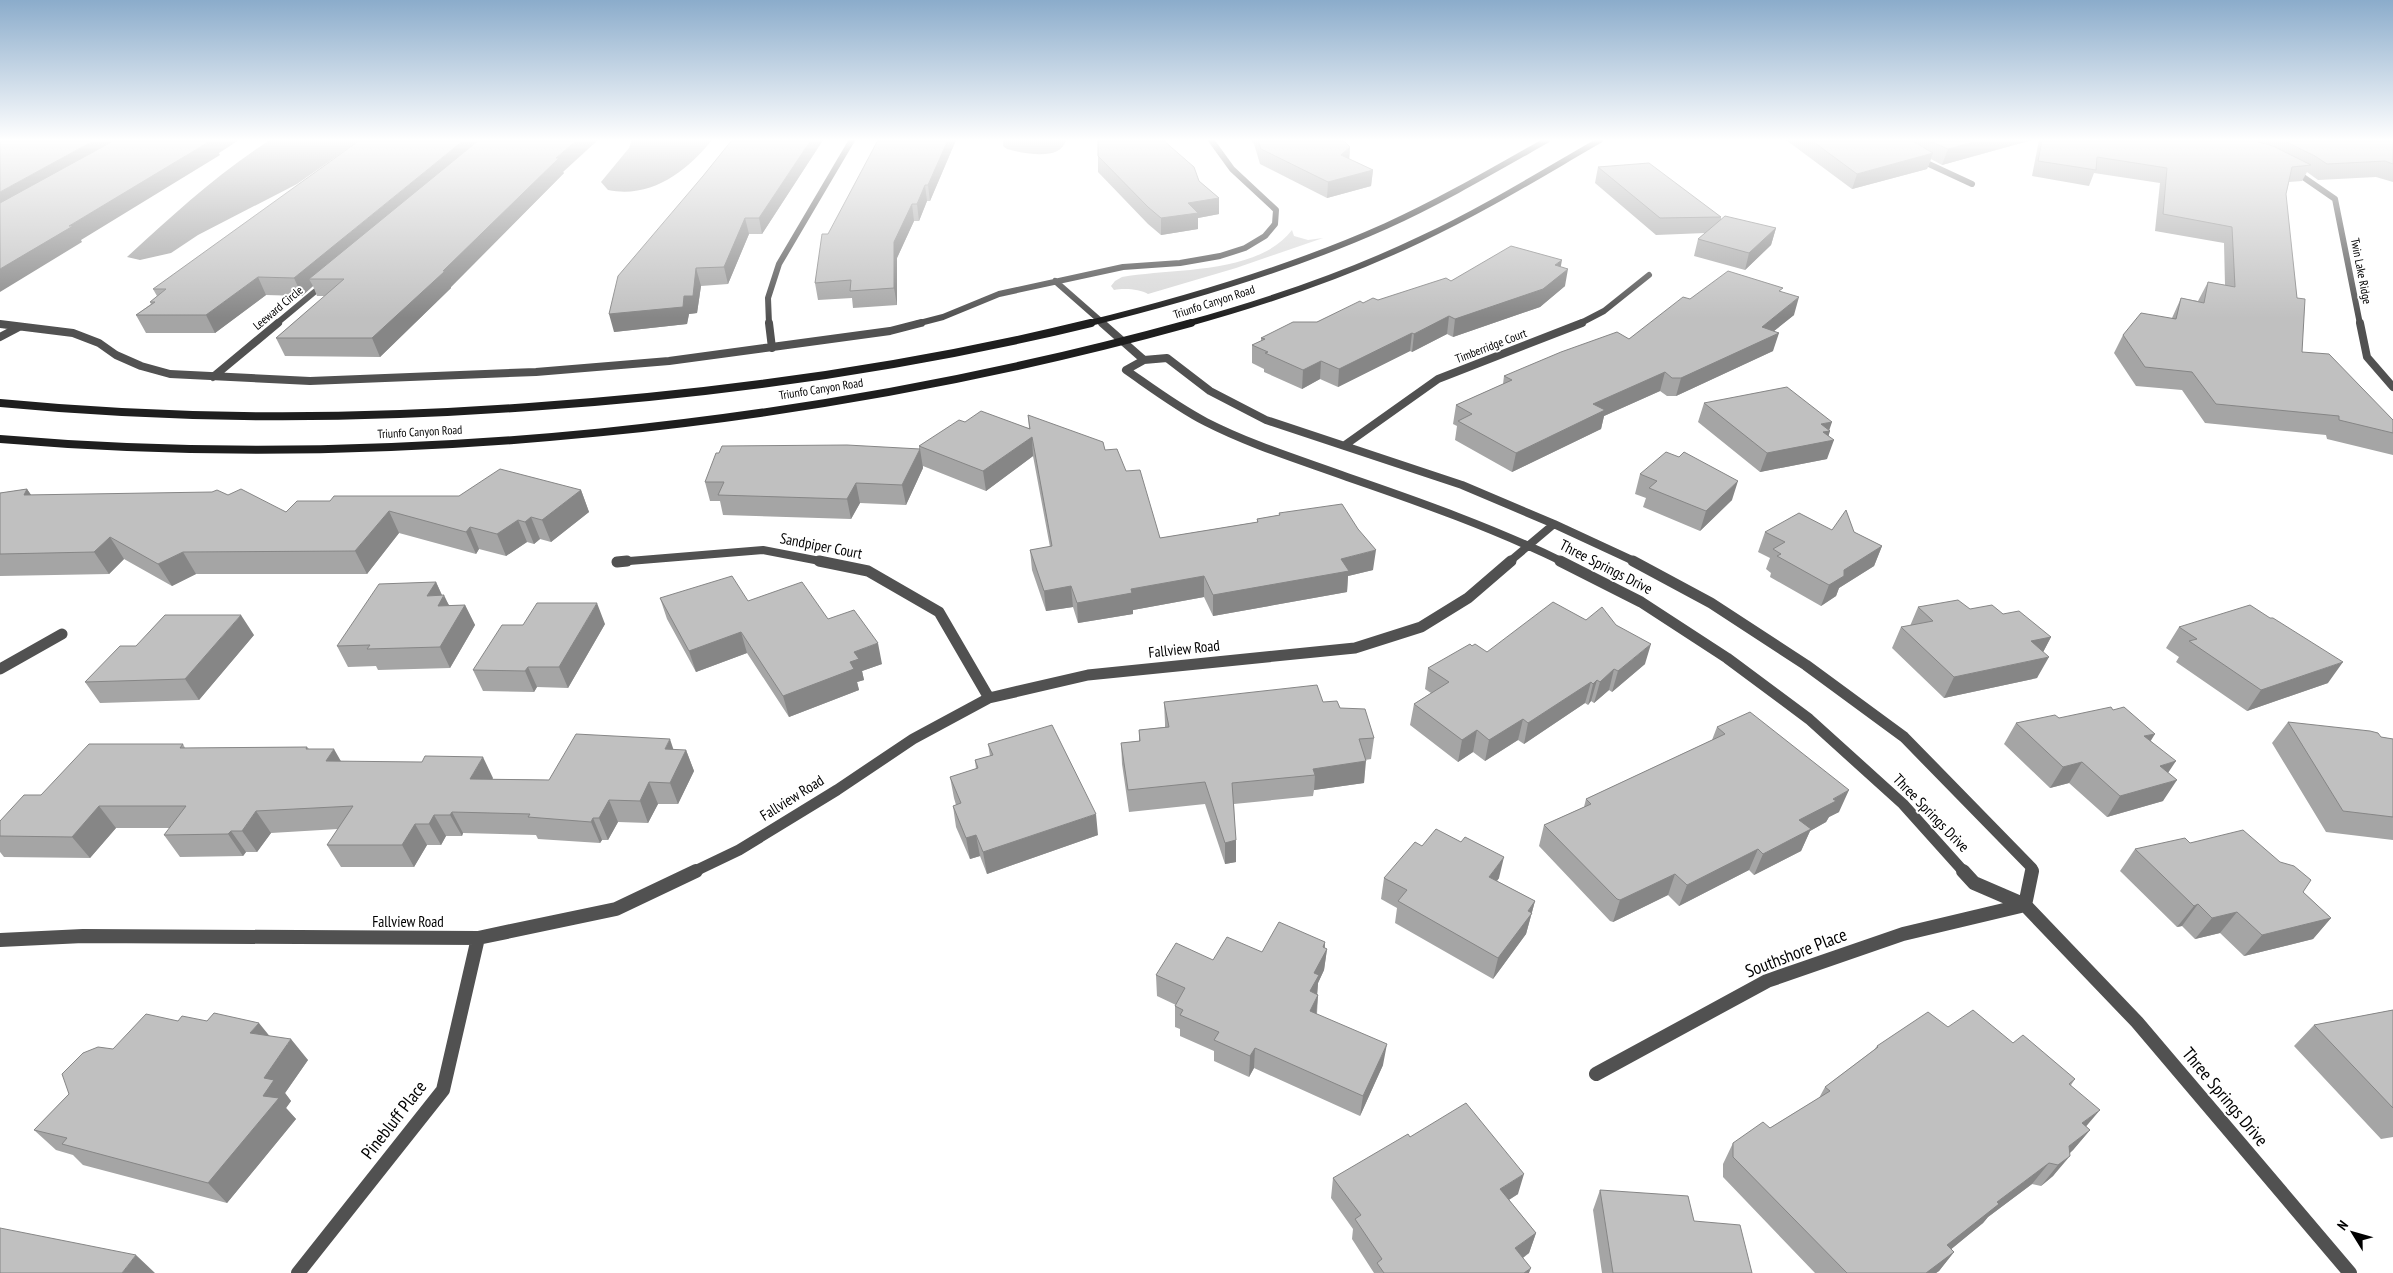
<svg xmlns="http://www.w3.org/2000/svg" width="2393" height="1273" font-family="'PT Sans Narrow',sans-serif">
<style>
.green{fill:#d8d8d8}
.water{fill:#9f9f9f}
.lines{fill:none;stroke-linecap:round;stroke-linejoin:round}
.street-far3{stroke:#515151;stroke-width:6}
.street-far2{stroke:#515151;stroke-width:8}
.street-far1{stroke:#515151;stroke-width:11}
.street{stroke:#515151;stroke-width:14}
.secondary-far1{stroke:#1e1e1e;stroke-width:6}
.secondary{stroke:#1e1e1e;stroke-width:8}
.wall{fill:#a5a5a5}
.shaded-wall{fill:#868686}
.building{fill:#c0c0c0;stroke:#868686}
.labels{text-anchor:middle;stroke-width:4;stroke-linejoin:round;paint-order:stroke}
.far-street-label{font-size:12px;fill:#000;stroke:#fff}
.street-label{font-size:15px;fill:#000;stroke:#fff}
.near-street-label{font-size:18px;fill:#000;stroke:#fff}
</style>
<rect width="100%" height="100%" fill="#fff"/>
<path class="green" d="M1292,230L1294,236L1308,240L1323,238L1236,268L1148,294C1140,289 1124,288 1114,290L1111,286L1115,281L1122,277C1172,268 1258,275 1292,230Z"/>
<path class="water" d="M270,140H360L297,184L198,235L171,253L140,260L127,257C173,215 217,174 270,140Z
M632,140H712C687,171 651,199 608,190L601,182L629,148Z
M1003,140H1066C1061,162 1022,153 1007,149L1003,146Z"/>
<g class="lines">
<path class="street-far3" d="M1918,159L1972,184
M2293,170L2335,199L2360,324
M1055,281L1104,324
M276,324L324,284
M769,324L768,298L779,264L852,140
M916,324L943,317L999,294L1123,267L1180,263L1220,256L1245,248L1265,236L1275,224L1276,210L1232,169L1211,140
M1579,324L1604,311L1649,275"/>
<path class="street-far2" d="M769,323L772,348
M1102,323L1144,360
M2360,323L2367,357L2393,387
M0,324L73,333L99,343L116,355L141,366L170,374L310,381L536,372L669,361L890,331L921,323
M0,337L19,327
M213,377L278,323
M1345,445L1438,379L1582,323
M617,562L763,550L825,562
M1509,562L1554,524
M1563,562C1493,528 1420,502 1347,477C1300,460 1251,445 1206,422C1177,407 1152,388 1126,370L1144,360L1167,358L1210,391L1266,420L1462,485L1554,524L1636,562"/>
<path class="street-far1" d="M819,561L868,571L939,612L989,698
M1560,561L1641,602L1727,658L1809,719L1903,804L1964,872
M1633,561L1711,603L1806,665L1904,737L2032,868L2031,872
M617,562L627,561
M0,669L62,634
M693,872L739,850L837,790L913,739L989,698L1088,675L1355,648L1421,627L1468,598L1511,561"/>
<path class="street" d="M1963,871L1974,883L2025,905
M2025,905L2137,1022L2350,1273
M2025,905L2032,871
M0,940L83,936L478,938L616,909L696,871
M1596,1074L1767,981L1903,934L2025,905
M298,1273L443,1090L478,938"/>
<path class="secondary-far1" d="M1086,324C1188,299 1290,269 1386,226C1441,201 1494,170 1547,140
M1186,324C1266,302 1346,275 1421,239C1483,210 1541,174 1600,140"/>
<path class="secondary" d="M0,403C176,420 353,420 529,407C718,394 907,368 1091,323
M0,439C389,472 815,427 1191,323"/>
</g>
<path class="wall" d="M732,140H823L762,234H749L728,284L701,286L697,313L689,314L687,324L614,332L703,176Z
M956,140L930,201H927L919,221H914L897,258V305L853,308L852,298L818,300L815,283L828,234Z
M1251,140H1343L1350,147L1349,159L1373,170L1371,186L1327,198L1260,164L1254,144Z
M1786,140H2032L1942,165L1931,159L1927,169L1852,189Z
M2039,140H2393V182L2376,177L2318,180L2307,172L2302,181L2289,182L2286,194L2302,352L2393,420V455L2327,439L2326,435L2205,423L2182,390L2136,386L2114,353L2123,335L2172,318L2181,298L2198,301L2208,282L2225,285L2224,243L2155,231L2160,183L2094,173L2089,186L2032,176Z
M1098,156L1199,181L1219,198V214L1198,218V229L1161,235L1148,224L1098,172Z
M1598,167L1721,217V219L1776,228L1771,245L1745,270L1694,256L1698,239L1705,233L1656,235L1595,183Z
M563,172L564,173L451,287V288L380,357L285,356L276,338L325,296H317L313,286L302,296L266,295L215,333H146L136,315L151,304L150,302L157,296L153,289Z
M1561,267L1565,286L1540,307L1453,337L1447,334L1412,352L1410,351L1338,387L1320,379L1302,389L1264,372V369L1252,363V345L1261,341V338L1317,322L1363,303L1378,300L1451,281Z
M1782,292L1794,315L1774,331L1773,351L1676,396H1667L1660,391L1604,416L1601,429L1512,472L1455,440L1457,426L1453,424L1456,405L1503,384L1504,376L1629,339L1690,299Z
M1704,403L1829,430L1827,459L1760,472L1698,422Z
M1028,415L1105,450L1126,471L1160,538L1257,522V519L1279,515V513L1373,570L1348,576L1347,592L1213,616L1204,597L1133,610V614L1078,623L1073,607L1046,611L1032,570L1030,550L1050,547L1033,456L986,491L923,466V468L906,505L860,503L851,519L723,515L720,501H710L705,482L919,449V446L965,422L1029,428Z
M1640,474L1732,500L1700,531L1643,507L1646,498L1635,494Z
M27,489L31,495H228L286,512L330,501L459,496L581,490L589,512L551,542L540,539L534,544L527,542L506,556L479,549L476,554L399,533L367,574H196L172,586L124,559L109,574L0,576V493Z
M1832,530L1854,532L1882,546L1874,566L1839,588L1836,596L1821,606L1770,577L1771,573L1766,569L1770,558L1758,552L1765,532Z
M436,582L442,595L449,605H465L475,625L450,668L378,670L376,666L348,667L337,646Z
M660,598L748,601L828,619L882,664L862,671L864,680L857,682L859,690L789,717L747,653L696,672L667,619Z
M1918,607L2003,614L2051,637L2043,652L2037,678L1944,698L1892,648L1901,627L1910,626Z
M2270,618L2328,683L2247,711L2176,662L2179,657L2166,648L2179,627Z
M605,624L568,688L537,687L534,692L483,691L473,670Z
M254,635L199,700L100,703L85,682L136,646Z
M1472,646L1487,652L1645,664L1612,692L1609,690L1594,703L1591,701L1588,705L1585,703L1524,744L1518,740L1485,761L1473,752L1458,762L1410,725L1414,704L1431,693L1425,689L1428,668Z
M1164,702H1323L1340,708L1374,738L1371,759L1365,760L1364,783L1314,790L1313,796L1234,804L1236,862L1225,864L1205,804L1129,812L1122,764L1121,743L1139,741V730L1165,727V723Z
M2059,718L2151,741L2168,772L2163,801L2107,817L2069,783L2050,788L2004,744L2016,723Z
M2288,722L2381,737L2393,739V840L2326,832L2272,743Z
M1717,727L1839,812L1829,817L1826,822L1810,831L1801,851L1754,875L1749,870L1679,906L1668,895L1613,922L1610,921L1539,846L1544,825L1584,807L1586,799L1712,740Z
M183,744L185,748L307,747L309,749L341,761L493,778L492,779L549,780L674,750H686L694,771L678,804H658L648,823L618,822L608,840H602L600,843L538,839L536,835L463,833L462,836H446L441,845H427L414,867H341L327,845L338,829L271,833L257,852H246L243,856L180,857L164,835L170,828H116L90,858L4,857L0,852V821Z
M988,744L1098,835L987,874L980,856L970,859L956,827L953,806L956,805L954,798L950,777L976,769L975,760L990,756Z
M1461,842L1499,878L1497,881L1535,901L1526,934L1493,979L1395,923L1397,908L1381,899L1384,878L1422,846Z
M2190,843L2303,892L2331,918L2313,939L2244,956L2220,933L2195,939L2182,926L2177,927L2120,871L2135,849Z
M1325,942V948L1327,949L1324,970L1318,983L1317,994L1318,995L1317,1014L1383,1065L1360,1116L1254,1068L1249,1077L1214,1061V1051L1180,1036V1029L1175,1027V1006L1176,1005L1157,996L1156,975L1213,960Z
M2393,1010V1137L2381,1139L2294,1046L2314,1025Z
M178,1021L270,1036L308,1060L285,1093L291,1101L286,1108L296,1119L227,1203L83,1165L73,1155L56,1150L34,1130L113,1049Z
M1948,1027L2013,1043L2075,1079L2071,1085L2086,1126L2090,1130L2073,1150L2070,1153L2053,1176L2041,1186L2032,1184L1988,1217L1983,1223L1951,1249L1954,1252L1939,1271L1936,1273H1815L1723,1177V1164L1733,1143L1770,1128L1819,1098L1825,1087L1874,1050L1877,1046Z
M1410,1137L1518,1194L1509,1200L1536,1233L1529,1253L1523,1258L1529,1273H1374L1352,1239L1353,1229L1331,1198L1333,1178Z
M1600,1190L1694,1221L1752,1273H1602L1593,1210Z"/>
<path class="shaded-wall" d="M95,140H129L0,213V192Z
M210,140H239L219,153L220,155L81,240L82,242L0,292V269L69,226Z
M464,140H487L309,279L313,286L302,296L294,278Z
M577,140H598L563,172L564,173L451,287V288L380,357L372,338L443,271L556,158Z
M811,140H823L762,234L759,218Z
M948,140H956L930,201L928,185Z
M1982,140H2032L1942,165L1948,149Z
M1350,147L1349,162L1341,155Z
M1933,153L1927,169L1852,189L1857,174Z
M1373,170L1371,186L1327,198L1328,182Z
M925,185L927,201L919,221L917,204Z
M1219,198V214L1198,218V229L1161,235V218L1188,203Z
M912,204L914,221L897,258V305L894,288V242Z
M745,218L749,234L728,284L724,267Z
M1776,228L1771,245L1745,270L1749,253Z
M1562,260L1559,276L1568,269L1565,286L1540,307L1453,337L1455,319L1555,265Z
M696,268L701,286L697,313L689,314L687,324L614,332L609,314L684,296Z
M258,277L266,295L215,333L206,315Z
M1799,297L1794,315L1764,339L1779,333L1773,351L1676,396L1681,378L1762,327Z
M1449,316L1447,334L1412,352L1414,334Z
M1412,333L1410,351L1338,387L1339,369Z
M1321,361L1320,379L1302,389L1303,370Z
M1665,372L1660,391L1604,416L1601,429L1512,472L1516,453L1593,404Z
M1832,422L1829,431H1830L1827,441L1834,440L1827,459L1760,472L1767,453L1821,424Z
M1032,437L1033,456L986,491L983,471Z
M920,449L923,468L906,505L902,485Z
M1738,481L1732,500L1700,531L1706,511Z
M856,483L860,503L851,519L847,499Z
M27,489L42,511L24,495Z
M581,490L589,512L551,542L542,520Z
M389,511L399,533L367,574L355,551Z
M531,517L540,539L534,544L525,522Z
M518,520L527,542L506,556L497,534Z
M470,527L479,549L476,554L466,532Z
M110,537L124,559L109,574L94,552Z
M1882,546L1874,566L1839,588L1836,596L1821,606L1829,585L1844,570Z
M1376,550L1373,570L1348,576L1347,592L1213,616V595L1341,559Z
M183,552L196,574L172,586L158,564Z
M1204,576V597L1133,610V614L1078,623L1077,603L1131,589Z
M436,582L443,598L444,595L454,616L448,626L427,596Z
M1071,586L1073,607L1046,611L1044,591Z
M597,603L605,624L568,688L559,667Z
M465,605L475,625L450,668L440,647Z
M241,615L254,635L199,700L185,679Z
M741,632L747,653L696,672L689,651Z
M2051,637L2040,658L2031,641Z
M878,643L882,664L862,671L864,680L857,682L859,690L789,717L783,696L850,662L854,652Z
M1651,644L1645,664L1612,692L1618,671Z
M2049,657L2037,678L1944,698L1954,677Z
M2343,662L2328,683L2247,711L2261,690Z
M528,667L537,687L534,692L525,671Z
M1614,669L1609,690L1594,703L1600,682Z
M1597,680L1591,701L1588,705L1593,684Z
M1591,682L1585,703L1524,744L1528,723Z
M1523,719L1518,740L1485,761L1489,740Z
M1477,730L1473,752L1458,762L1462,740Z
M2155,734L2142,755L2144,736Z
M670,739L677,760L665,749Z
M334,749L346,770L326,761Z
M686,750L694,771L678,804L670,783Z
M483,757L493,778L481,800L470,779Z
M1366,761L1364,783L1314,790L1315,775L1313,769Z
M2176,761L2162,782L2160,766Z
M2082,762L2069,783L2050,788L2063,767Z
M2177,780L2163,801L2107,817L2120,796Z
M649,782L658,804L648,823L640,801Z
M1849,790L1839,812L1829,817L1826,822L1810,831L1801,851L1754,875L1763,854L1799,820L1833,799Z
M609,800L618,822L608,840L599,818Z
M99,806L116,828L90,858L72,837Z
M256,811L271,833L257,852L242,831Z
M452,812L463,833L462,836L450,815Z
M1096,814L1098,835L987,874L983,852Z
M434,815L446,836L441,845L429,824Z
M593,818L602,840L600,843L591,822Z
M415,824L427,845L414,867L402,845Z
M231,831L246,852L243,856L228,834Z
M976,835L980,856L970,859L966,838Z
M1236,840V862L1225,864V843Z
M1758,849L1749,870L1679,906L1687,885Z
M1504,857L1499,878L1484,898L1489,877Z
M1675,874L1668,895L1613,922L1620,900Z
M1535,901L1526,934L1493,979L1498,958Z
M2198,904L2182,926L2177,927L2194,906Z
M2237,912L2220,933L2195,939L2212,918Z
M2331,918L2313,939L2244,956L2262,935Z
M1325,942L1324,954L1327,949L1324,970L1318,983L1317,997L1310,991L1314,973L1323,947Z
M1318,995L1316,1016L1310,1011Z
M259,1023L276,1044L250,1033Z
M291,1039L308,1060L285,1093L291,1101L286,1108L296,1119L227,1203L208,1183L263,1096L264,1078Z
M1387,1044L1383,1065L1360,1116L1363,1096Z
M1255,1048L1254,1068L1249,1077L1250,1056Z
M2100,1110L2083,1130L2082,1123Z
M2090,1130L2073,1150L2055,1165L2069,1146Z
M2070,1156L2053,1176L2041,1186L2058,1165Z
M2049,1163L2032,1184L1988,1217L1983,1223L1932,1265L1947,1245L1997,1202Z
M1524,1174L1518,1194L1494,1209L1500,1189Z
M1536,1233L1529,1253L1508,1268L1515,1248Z
M1954,1252L1939,1271L1936,1273H1926Z
M136,1255L155,1273H122Z
M1531,1268L1529,1273H1524Z"/>
<path class="building" d="M0,140H95L0,192Z
M115,140H212L69,226H73L0,269V203Z
M360,140H464L294,278L258,277L206,315H136L155,302H150L166,289H153Z
M479,140H577L556,158H559L443,271H445L372,338H276L344,279H309Z
M732,140H811L759,218H745L724,267L696,268L693,296H684L683,307L609,314L618,276L703,176Z
M878,140H948L928,185H925L917,204H912L894,242V288L850,291L851,280L815,283L822,234H828Z
M1098,140H1163L1194,167L1199,181L1219,198L1188,203L1198,213L1161,218L1148,207L1098,156Z
M1258,140H1343L1350,147L1341,155L1373,170L1328,182L1261,149Z
M1811,140H1911L1933,153L1857,174Z
M1927,140H1982L1948,149Z
M2042,140H2251L2273,146L2311,165L2292,167L2286,194L2297,298L2305,299L2302,352L2329,354L2393,420V433L2339,420V416L2216,404L2192,372L2145,367L2123,335L2141,313L2176,319L2181,298L2204,303L2208,282L2235,287L2232,227L2163,214L2167,168L2097,157L2096,170L2038,161Z
M2282,140H2393V164L2385,161L2327,164L2315,156Z
M1649,163L1721,217L1660,218L1598,167Z
M1725,216L1776,228L1749,253L1698,239Z
M1511,246L1562,260L1555,265L1568,269L1543,289L1455,319L1449,316L1414,334L1412,333L1339,369L1321,361L1303,370L1265,353L1268,352L1252,345L1265,339L1261,338L1293,322H1317L1360,301L1363,303L1373,298L1378,300L1446,278L1451,281Z
M1728,271L1783,288L1779,291L1799,297L1762,327L1779,333L1681,378H1672L1665,372L1593,404L1605,410L1516,453L1458,421L1472,414L1456,405L1512,380L1504,376L1561,352L1617,332L1629,339L1683,297L1690,299Z
M1787,387L1832,422L1821,424L1830,431L1823,432L1834,440L1767,453L1704,403Z
M981,411L1030,429L1028,415L1103,442L1105,450L1117,449L1126,471L1140,470L1160,538L1258,522L1257,519L1280,515L1279,513L1342,504L1358,529L1376,550L1341,559L1349,571L1213,595L1204,576L1131,589L1132,593L1077,603L1071,586L1044,591L1030,550L1052,546L1032,437L983,471L919,446L959,420L965,422Z
M847,445L920,449L902,485L856,483L847,499L718,495L724,482H705L716,453H719L722,446Z
M1666,452L1679,457L1684,452L1738,481L1706,511L1649,488L1657,481L1640,474Z
M500,469L581,490L542,520L531,517L525,522L518,520L497,534L470,527L466,532L389,511L355,551L183,552L158,564L110,537L94,552L0,554V493L27,489L24,495L212,492L217,490L228,495L241,489L286,512L297,501H330L334,496H459Z
M1846,510L1854,532L1882,546L1844,570V576L1829,585L1777,556L1781,554L1773,549L1785,542L1765,532L1799,513L1832,530Z
M732,576L748,601L802,582L828,619L854,610L878,643L854,652L859,659L850,662L854,669L783,696L741,632L689,651L660,598Z
M436,582L427,596L444,595L438,606L465,605L440,647L367,649L370,645L337,646L379,584Z
M1958,600L1970,609L1992,605L2003,614L2019,611L2051,637L2031,641L2049,657L1954,677L1901,627L1933,621L1918,607Z
M1553,602L1586,620L1602,607L1616,625L1651,644L1618,671L1614,669L1600,682L1597,680L1593,684L1591,682L1528,723L1523,719L1489,740L1477,730L1462,740L1414,704L1449,682L1428,668L1470,644L1472,646L1475,644L1487,652Z
M537,603H597L559,667H528L525,671L473,670L502,625H523Z
M2250,605L2270,618H2273L2343,662L2261,690L2189,641L2197,639L2179,627Z
M165,615H241L185,679L85,682L120,646H136Z
M1317,685L1323,702L1337,701L1340,708L1365,709L1374,738L1359,739L1366,761L1313,769L1315,775L1232,783L1236,840L1225,843L1205,782L1128,790L1121,743L1140,741L1139,730L1169,727L1164,702Z
M2111,707L2113,710L2124,707L2155,734L2144,736L2176,761L2160,766L2177,780L2120,796L2082,762L2063,767L2016,723L2055,715L2059,718Z
M1750,712L1849,790L1833,799L1836,801L1799,820L1811,829L1763,854L1758,849L1687,885L1675,874L1620,900L1617,899L1544,825L1591,804L1586,799L1725,734L1717,727Z
M2288,722L2370,731L2378,733L2381,737L2393,739V817L2343,811Z
M1052,725L1096,814L983,852L976,835L966,838L953,806L961,803L950,777L978,768L975,760L993,755L988,744Z
M576,734L670,739L665,749L686,750L670,783L649,782L640,801L609,800L599,818H593L591,822L528,817L530,814L452,812L450,815H434L429,824H415L402,845H327L353,806L256,811L242,831H231L228,834L164,835L186,806H99L72,837L0,836V821L24,795H41L89,744H183L180,748L307,747L306,749H334L326,761L422,762L425,756L483,757L470,779L549,780Z
M1436,829L1461,842L1465,837L1504,857L1489,877L1535,901L1528,911L1532,913L1498,958L1398,901L1407,890L1384,878L1415,842L1422,846Z
M2243,830L2280,862L2294,866L2311,880L2303,892L2331,918L2262,935L2237,912L2212,918L2198,904L2194,906L2135,849L2185,838L2190,843Z
M1279,922L1325,942L1323,947L1327,949L1314,973L1319,975L1310,991L1318,995L1310,1011L1387,1044L1363,1096L1255,1048L1250,1056L1214,1040L1219,1032L1180,1015L1183,1010L1175,1006L1185,988L1156,975L1176,943L1213,960L1227,937L1262,952Z
M1973,1010L2013,1043L2023,1035L2075,1079L2069,1084L2100,1110L2082,1123L2090,1130L2069,1146L2070,1156L2058,1165L2049,1163L1997,1202L1999,1204L1947,1245L1954,1252L1926,1273H1847L1733,1157V1143L1763,1122L1770,1128L1830,1091L1825,1087L1878,1047L1877,1046L1928,1012L1948,1027Z
M2393,1010V1108L2314,1025Z
M214,1013L259,1023L250,1033L291,1039L264,1078L274,1080L263,1096L279,1098L208,1183L62,1144L67,1138L34,1130L69,1094L62,1074L83,1053L98,1047L113,1049L146,1014L178,1021L182,1016L207,1021Z
M1466,1103L1524,1174L1500,1189L1536,1233L1515,1248L1531,1268L1524,1273H1384L1377,1263L1382,1259L1355,1219L1361,1215L1333,1178L1408,1134L1410,1137Z
M1600,1190L1688,1196L1694,1221L1740,1225L1752,1273H1613Z
M0,1228L136,1255L122,1273H0Z"/>
<linearGradient id="sky" x2="0" y2="1"><stop stop-color="#8baccb"/><stop offset="0.44" stop-color="#fff"/><stop offset="1" stop-color="#fff" stop-opacity="0"/></linearGradient>
<rect width="2393" height="318" fill="url(#sky)"/>
<g class="labels">
<g class="far-street-label">
<text transform="translate(2361 271) rotate(79)" y="4">Twin Lake Ridge</text>
<text transform="translate(1214 302) rotate(-18)" y="4">Triunfo Canyon Road</text>
<text transform="translate(278 308) rotate(-40)" y="4">Leeward Circle</text>
<text transform="translate(1491 346) rotate(-21)" y="4">Timberridge Court</text>
<text transform="translate(821 389) rotate(-9)" y="4">Triunfo Canyon Road</text>
<text transform="translate(420 432) rotate(-3)" y="4">Triunfo Canyon Road</text>
</g>
<g class="street-label">
<text transform="translate(821 546) rotate(11)" y="5">Sandpiper Court</text>
<text transform="translate(1606 567) rotate(27)" y="5">Three Springs Drive</text>
<text transform="translate(1184 649) rotate(-6)" y="5">Fallview Road</text>
<text transform="translate(792 798) rotate(-32)" y="5">Fallview Road</text>
<text transform="translate(1931 813) rotate(46)" y="5">Three Springs Drive</text>
<text x="408" y="927">Fallview Road</text>
</g>
<g class="near-street-label">
<text transform="translate(1796 953) rotate(-21)" y="6">Southshore Place</text>
<text transform="translate(2225 1097) rotate(50)" y="6">Three Springs Drive</text>
<text transform="translate(394 1120) rotate(-52)" y="6">Pinebluff Place</text>
</g>
</g>
<g transform="translate(2353 1233) rotate(307)" stroke="#ffffff" stroke-width="4" paint-order="stroke">
<path d="M0-4L9 19L0 12L-9 19Z" fill="#000000"/>
<text y="-8" font-size="14" font-weight="bold" text-anchor="middle" fill="#000000">N</text>
</g>
</svg>
